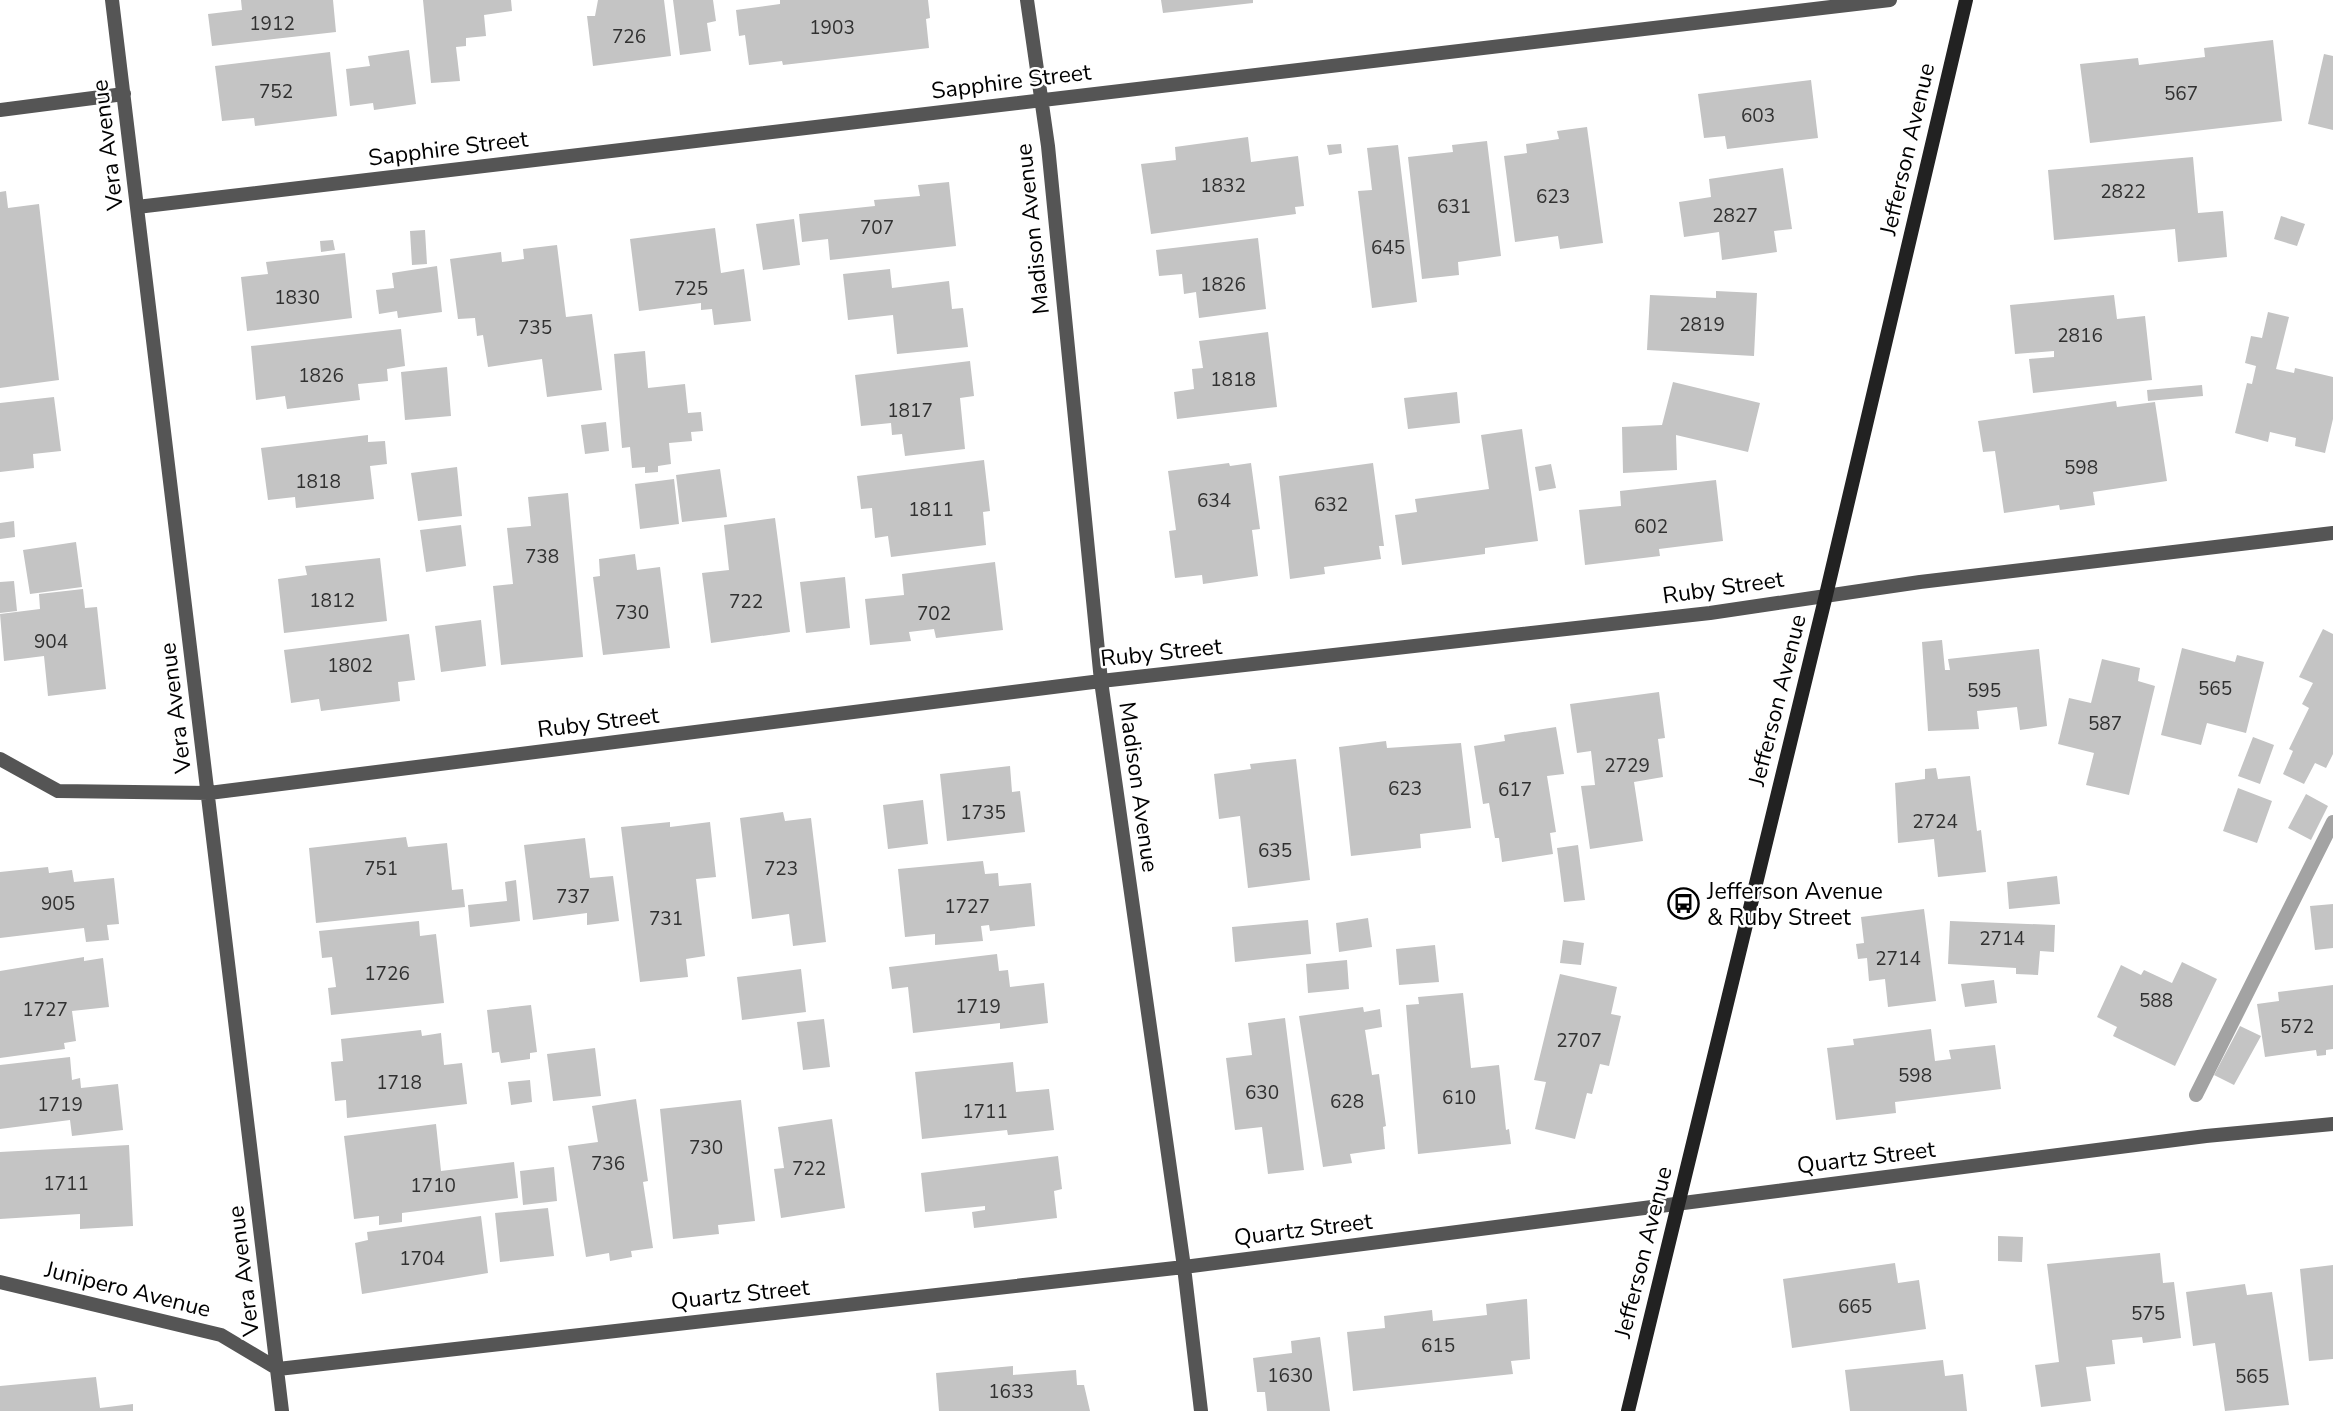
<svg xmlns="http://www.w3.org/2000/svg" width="2333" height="1411" font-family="'Nunito Sans',sans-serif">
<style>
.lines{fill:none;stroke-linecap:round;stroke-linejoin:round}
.stream{stroke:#a3a3a3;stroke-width:14}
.building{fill:#c4c4c4}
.minor{stroke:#555;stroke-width:14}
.secondary{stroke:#222;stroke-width:14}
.labels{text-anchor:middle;stroke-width:5;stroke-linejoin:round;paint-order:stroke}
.number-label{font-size:19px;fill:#313131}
.street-label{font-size:23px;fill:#000;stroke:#fff}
.poi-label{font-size:23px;fill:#000;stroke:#fff;text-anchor:start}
</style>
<rect width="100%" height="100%" fill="#fff"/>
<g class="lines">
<path class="stream" d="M2196,1095L2333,822"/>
</g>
<path class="building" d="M241,0H333L336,32L212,46L208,14L242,10Z
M423,0H511L512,11L484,15L486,36L466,38V46L456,47L460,81L431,83Z
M598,0H664L671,56L593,66L587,16H595Z
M673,0H713L716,21L707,23L711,51L680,55Z
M780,0H928L930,18L926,19L929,48L783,65L782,61L749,65L745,35L739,36L736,10L780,4Z
M1161,0H1253V3L1163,13Z
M2273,40L2282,121L2090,143L2080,64L2138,58L2139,65L2205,57L2204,48Z
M409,50L416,104L374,110L373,103L350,106L346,69L370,66L368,56Z
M330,52L337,116L255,126L254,118L222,121L215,66Z
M2324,54L2333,56V130L2308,124Z
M1811,80L1818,138L1727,149L1725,136L1704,138L1698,94Z
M1587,127L1603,243L1560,249L1558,236L1515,242L1504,156L1527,153L1526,144L1559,139L1557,131Z
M1248,137L1251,162L1298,156L1304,206L1295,207L1296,214L1151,234L1141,164L1176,160L1175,147Z
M1487,141L1501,256L1458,262L1459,275L1422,279L1408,157L1453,152L1452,145Z
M1341,144L1342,153L1329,155L1327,145Z
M1398,145L1417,302L1372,308L1358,191L1372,190L1367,148Z
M2193,157L2198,213L2223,211L2227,257L2178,262L2175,229L2054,240L2048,170Z
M1783,168L1792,229L1774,231L1777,252L1722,260L1719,232L1684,237L1679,202L1711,197L1709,179Z
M949,182L956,246L830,260L828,239L802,242L799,214L875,206L874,200L920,196L918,185Z
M6,191L8,208L39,204L59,380L0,388V192Z
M2281,216L2305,224L2297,246L2274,239Z
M794,219L800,265L763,270L756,224Z
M715,228L721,273L744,269L751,321L714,325L712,309L701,310V303L639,311L630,239Z
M425,230L427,264L412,265L410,231Z
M1258,238L1266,309L1199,318L1196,292L1184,294L1182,274L1159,276L1156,250Z
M333,240L335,250L321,252L320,241Z
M557,245L566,317L592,314L602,390L547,397L542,359L488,367L483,335L477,336L475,318L458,319L450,259L501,252L502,262L524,259L523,249Z
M345,253L352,318L247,331L241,277L268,274L266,262Z
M437,266L442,312L398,318L397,311L379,314L376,290L394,288L392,273Z
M890,269L892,288L949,281L952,309L963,308L968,347L897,354L893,315L848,320L843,274Z
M1716,291L1757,293L1754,356L1647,350L1650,295L1716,298Z
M2114,295L2117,319L2145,316L2152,380L2033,393L2029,359L2054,357V351L2015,354L2010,305Z
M2268,312L2289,317L2276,369L2294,373L2295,368L2333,377V419L2325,453L2295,446L2296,438L2270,432L2268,442L2235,433L2247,383L2252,384L2256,366L2245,363L2251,336L2262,338Z
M401,329L405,366L387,369L388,381L358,384L360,400L287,409L285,396L256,400L251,346Z
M1268,332L1277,407L1177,419L1174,392L1194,389L1192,369L1203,368L1199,341Z
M645,351L648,388L685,384L688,413L701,412L703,431L691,432L692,441L669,443L671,464L658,466V472L645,473V467L632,468L630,447L622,448L614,354Z
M970,361L974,396L960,398L965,449L905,456L902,434L892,435L891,423L861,426L855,375Z
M447,367L451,416L405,420L401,372Z
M1673,382L1760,403L1748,452L1676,435L1677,470L1623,473L1622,427L1662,425Z
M2202,385L2203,396L2148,401L2147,390Z
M1457,392L1460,423L1408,429L1404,398Z
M54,397L61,451L33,454L34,468L0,472V403Z
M2116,401L2117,407L2155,402L2167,481L2093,492L2095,505L2060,510L2059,505L2004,513L1995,451L1983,452L1978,421Z
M606,422L609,451L585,454L581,425Z
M1522,429L1538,541L1485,548V554L1402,565L1395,515L1417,512L1415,499L1489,489L1481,435Z
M368,435V442L385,441L387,464L370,466L374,499L296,508L295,497L268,500L261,448Z
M984,460L990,511L983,512L986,545L891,557L888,536L875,538L872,508L861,509L857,476Z
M1229,463L1230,466L1251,463L1260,529L1252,530L1258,576L1203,584L1202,575L1175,578L1169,531L1176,530L1168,471Z
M1373,463L1384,546H1379L1381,559L1324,567L1325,574L1290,579L1279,476Z
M1551,464L1556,488L1539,491L1535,467Z
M457,467L462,516L418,521L411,473Z
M720,469L727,517L682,522L676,475Z
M674,479L679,524L640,529L635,484Z
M1716,480L1723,541L1659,549L1660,556L1585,565L1579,510L1621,506L1620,491Z
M568,493L583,657L501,665L493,586L513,584L507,528L531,526L528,497Z
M775,518L790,632L711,643L702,573L729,570L724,525Z
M14,521L15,537L0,539V523Z
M461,525L466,566L426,572L420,530Z
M76,542L82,587L30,594L23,550Z
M635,554L637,570L660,567L670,648L603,655L593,577L600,576L599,559Z
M380,558L387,621L284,633L278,579L307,575L305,566Z
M995,562L1003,630L936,638L934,629L909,632L911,641L870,645L865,599L904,595L902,574Z
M845,577L850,628L806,633L800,582Z
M14,581L17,611L0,613V582Z
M83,589L85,608L97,607L106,689L48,696L44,656L4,661L0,614L40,609L39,594Z
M481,620L486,666L441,672L435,626Z
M2323,629L2333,634V754L2326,768L2315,763L2304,784L2283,774L2293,751L2289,749L2309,708L2302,704L2313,683L2299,677Z
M409,634L415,680L398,682L400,701L321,711L319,699L291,703L284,650Z
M1942,640L1945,670H1950L1948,659L2039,649L2047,726L2020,730L2017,707L1977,711L1979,729L1928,731L1922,642Z
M2182,648L2235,662L2237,655L2264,662L2246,733L2207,723L2201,745L2161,735Z
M2102,659L2140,668L2138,681L2155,686L2129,795L2086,785L2094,753L2058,744L2069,698L2091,703Z
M1659,692L1665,738L1658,739L1663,777L1634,782L1643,841L1590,849L1581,786L1595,785L1591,751L1577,753L1570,704Z
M1556,727L1564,774L1547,776L1556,832L1550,833L1553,854L1502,862L1499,838H1495L1489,803L1483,804L1474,746L1505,741L1504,735Z
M2253,737L2274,745L2260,784L2238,776Z
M1386,741L1387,748L1461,743L1471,828L1420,834L1421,848L1351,856L1339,747Z
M1296,759L1310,880L1248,888L1240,816L1219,819L1214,774L1251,769L1250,764Z
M1010,766L1012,792L1020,791L1025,832L947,841L940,774Z
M1936,768L1938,779L1970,776L1977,831L1981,830L1986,872L1938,877L1934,839L1898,843L1895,783L1925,779V769Z
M2238,788L2272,801L2257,843L2223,831Z
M2306,794L2328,806L2311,840L2288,828Z
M923,800L928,844L888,849L883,805Z
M783,812L785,821L811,818L826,942L793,946L789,914L752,919L740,818Z
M670,822V827L710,822L716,877L696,879L705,956L686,959L688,977L640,982L621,827Z
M406,837L408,847L447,843L452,890L463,889L465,907L316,923L309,848Z
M585,838L590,878L613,876L619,921L587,925V913L533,920L524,845Z
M1578,845L1585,900L1564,902L1557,848Z
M983,861L985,874L998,873L999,886L1031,883L1035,926L990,931L989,925L981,926L983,941L935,945V934L905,937L898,869Z
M48,867L49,873L72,870L74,882L114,878L119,924L107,925L109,940L86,942L84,928L0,938V872Z
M2057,876L2060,904L2009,909L2007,882Z
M516,880L520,921L470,927L468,905L507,901L505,882Z
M2333,904V948L2315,950L2310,906Z
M1924,909L1936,1001L1888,1007L1885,979L1869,981L1867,958L1858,959L1856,944L1864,943L1861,917Z
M1368,918L1372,947L1339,952L1336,923Z
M1308,920L1311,954L1235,962L1232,927Z
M419,921L420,936L436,934L444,1003L331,1015L328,988L336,987L332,957L322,958L319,931Z
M1950,921L2055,925L2054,952L2040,951L2038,975L2016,974V968L1948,964Z
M1563,940L1584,943L1581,965L1560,963Z
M1435,945L1439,982L1399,985L1396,949Z
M997,954L999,971L1008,970L1010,987L1044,983L1048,1023L1000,1029V1023L913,1033L908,987L892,989L889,967Z
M84,957V961L103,958L109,1007L72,1011L76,1041L64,1043L65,1049L0,1058V971Z
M1347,960L1349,989L1308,993L1306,964Z
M2182,962L2217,979L2175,1066L2113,1036L2117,1027L2097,1017L2121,965L2141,975L2144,970L2172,983Z
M801,969L806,1012L742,1020L737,977Z
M1560,974L1617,987L1611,1014L1621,1016L1609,1066L1600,1064L1592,1094L1587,1093L1575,1139L1535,1129L1546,1082L1534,1080Z
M1994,980L1997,1003L1965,1007L1961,984Z
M2333,985V1049L2326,1050V1055L2317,1056L2316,1050L2265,1057L2257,1004L2279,1001L2278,992Z
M1463,993L1471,1068L1499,1065L1506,1130L1509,1129L1511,1144L1418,1154L1406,1005L1419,1004L1418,997Z
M531,1005L537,1052L530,1053V1059L501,1063L499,1052L492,1053L487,1010Z
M1363,1007L1364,1012L1380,1009L1382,1027L1365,1030L1372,1075L1379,1074L1386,1126L1383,1127L1385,1149L1350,1154L1352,1163L1323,1167L1299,1016Z
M1285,1018L1304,1170L1268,1174L1262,1127L1235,1130L1226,1058L1252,1055L1248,1023Z
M824,1019L830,1067L803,1070L797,1022Z
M2240,1026L2261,1036L2234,1085L2214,1075Z
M1931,1029L1935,1061L1951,1059L1949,1050L1995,1045L2001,1089L1895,1102L1896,1113L1836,1120L1827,1048L1854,1045L1853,1039Z
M421,1030L422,1036L441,1033L444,1065L462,1063L467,1104L347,1118L346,1100L335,1101L331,1062L343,1061L341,1039Z
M595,1048L601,1096L553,1101L547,1054Z
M70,1057L72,1080L80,1078L81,1088L118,1084L123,1130L72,1136L70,1120L0,1129V1065Z
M1013,1062L1016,1092L1049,1089L1054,1130L1008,1135L1007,1130L922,1139L915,1072Z
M530,1080L532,1102L511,1105L508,1082Z
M636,1099L648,1181L643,1182L653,1248L631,1251L632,1257L610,1261L609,1253L586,1257L568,1146L598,1142L592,1106Z
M741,1100L755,1221L718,1225L719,1234L673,1239L660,1109Z
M832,1119L845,1208L781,1218L774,1169L784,1168L778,1127Z
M436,1124L441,1171L514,1162L518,1198L402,1213V1222L379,1225V1216L354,1219L344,1136Z
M129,1145L133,1226L80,1229V1214L0,1219V1152Z
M1058,1156L1062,1189L1054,1191L1057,1218L974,1228L972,1212L985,1210V1206L925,1212L921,1173Z
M554,1167L557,1201L523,1205L520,1171Z
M548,1208L554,1256L500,1262L495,1213Z
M481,1216L488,1273L362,1294L355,1243L368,1240L367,1232Z
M1998,1236L2023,1237L2022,1262L1998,1261Z
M2160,1253L2163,1283L2174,1282L2181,1338L2143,1343L2142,1337L2112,1340L2115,1364L2086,1367L2091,1401L2041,1407L2035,1365L2059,1362L2047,1264Z
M1895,1263L1898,1283L1919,1280L1926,1329L1792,1348L1783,1279Z
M2333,1265V1359L2309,1361L2300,1269Z
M2245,1284L2247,1295L2272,1292L2289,1405L2225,1411L2215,1343L2193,1346L2186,1292Z
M1527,1299L1530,1359L1511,1361L1513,1374L1353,1391L1347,1332L1385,1328L1384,1316L1432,1310L1433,1321L1487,1315L1486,1304Z
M1320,1337L1330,1411H1267L1265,1392H1257L1253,1358L1292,1353L1291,1341Z
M1943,1360L1945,1376L1963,1374L1967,1411H1850L1845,1370Z
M1013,1366V1375L1076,1370L1077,1385H1084L1090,1411H939L936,1373Z
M96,1377L100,1408L133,1404V1411H0V1386Z"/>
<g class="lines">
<path class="minor" d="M112,0L282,1411
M1027,0L1048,146L1101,681L1184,1267L1201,1411
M0,110L124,94
M137,207L1890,0
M0,759L58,791L209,793L1101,681L1710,613L1920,582L2333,533
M0,1282L221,1335L278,1369L1184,1267L2206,1136L2333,1124"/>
<path class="secondary" d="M1628,1411L1826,595L1966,0"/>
</g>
<defs>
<symbol id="bus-ring" viewBox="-11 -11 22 22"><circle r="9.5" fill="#fff" stroke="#000" stroke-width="1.5"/><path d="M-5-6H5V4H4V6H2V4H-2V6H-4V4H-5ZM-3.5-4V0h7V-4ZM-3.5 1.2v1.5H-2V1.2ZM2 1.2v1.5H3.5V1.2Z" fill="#000"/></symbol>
</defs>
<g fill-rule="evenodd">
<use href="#bus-ring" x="1666" y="886" width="35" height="35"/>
</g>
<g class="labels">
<g class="number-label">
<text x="272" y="30">1912</text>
<text x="832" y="34">1903</text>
<text x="629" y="43">726</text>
<text x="276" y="98">752</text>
<text x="2181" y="100">567</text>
<text x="1758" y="122">603</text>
<text x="1223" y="192">1832</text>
<text x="2123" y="198">2822</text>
<text x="1553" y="203">623</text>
<text x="1454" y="213">631</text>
<text x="1735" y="222">2827</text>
<text x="877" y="234">707</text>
<text x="1388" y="254">645</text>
<text x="1223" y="291">1826</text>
<text x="691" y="295">725</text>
<text x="297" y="304">1830</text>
<text x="1702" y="331">2819</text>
<text x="535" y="334">735</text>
<text x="2080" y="342">2816</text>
<text x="321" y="382">1826</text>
<text x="1233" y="386">1818</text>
<text x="910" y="417">1817</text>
<text x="2081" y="474">598</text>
<text x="318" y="488">1818</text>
<text x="1214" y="507">634</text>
<text x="1331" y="511">632</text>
<text x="931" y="516">1811</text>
<text x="1651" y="533">602</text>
<text x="542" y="563">738</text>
<text x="332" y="607">1812</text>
<text x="746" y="608">722</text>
<text x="632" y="619">730</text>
<text x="934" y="620">702</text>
<text x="51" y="648">904</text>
<text x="350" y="672">1802</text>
<text x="2215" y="695">565</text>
<text x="1984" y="697">595</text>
<text x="2105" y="730">587</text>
<text x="1627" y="772">2729</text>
<text x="1405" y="795">623</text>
<text x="1515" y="796">617</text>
<text x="983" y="819">1735</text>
<text x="1935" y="828">2724</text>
<text x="1275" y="857">635</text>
<text x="381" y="875">751</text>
<text x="781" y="875">723</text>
<text x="573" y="903">737</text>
<text x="58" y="910">905</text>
<text x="967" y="913">1727</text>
<text x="666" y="925">731</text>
<text x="2002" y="945">2714</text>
<text x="1898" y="965">2714</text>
<text x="387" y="980">1726</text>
<text x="2156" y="1007">588</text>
<text x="978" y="1013">1719</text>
<text x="45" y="1016">1727</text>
<text x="2297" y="1033">572</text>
<text x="1579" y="1047">2707</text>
<text x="1915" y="1082">598</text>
<text x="399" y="1089">1718</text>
<text x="1262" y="1099">630</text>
<text x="1459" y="1104">610</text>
<text x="1347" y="1108">628</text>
<text x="60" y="1111">1719</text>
<text x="985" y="1118">1711</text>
<text x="706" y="1154">730</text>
<text x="608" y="1170">736</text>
<text x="809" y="1175">722</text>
<text x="66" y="1190">1711</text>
<text x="433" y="1192">1710</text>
<text x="422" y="1265">1704</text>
<text x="1855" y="1313">665</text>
<text x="2148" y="1320">575</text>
<text x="1438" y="1352">615</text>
<text x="1290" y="1382">1630</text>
<text x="2252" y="1383">565</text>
<text x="1011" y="1398">1633</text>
</g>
<g class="street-label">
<text transform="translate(1011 81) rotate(-7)" y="8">Sapphire Street</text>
<text transform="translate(107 145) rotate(-97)" y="8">Vera Avenue</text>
<text transform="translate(448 148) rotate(-7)" y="8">Sapphire Street</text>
<text transform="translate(1907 149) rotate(-77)" y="8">Jefferson Avenue</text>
<text transform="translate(1032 229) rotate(-96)" y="8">Madison Avenue</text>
<text transform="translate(1723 587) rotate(-8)" y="8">Ruby Street</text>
<text transform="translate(1161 652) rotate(-6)" y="8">Ruby Street</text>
<text transform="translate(1777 700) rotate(-76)" y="8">Jefferson Avenue</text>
<text transform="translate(175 708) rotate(-97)" y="8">Vera Avenue</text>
<text transform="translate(598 722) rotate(-7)" y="8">Ruby Street</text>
<text transform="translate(1139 787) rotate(82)" y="8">Madison Avenue</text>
<text transform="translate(1866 1157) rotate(-7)" y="8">Quartz Street</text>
<text transform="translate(1303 1229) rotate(-7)" y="8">Quartz Street</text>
<text transform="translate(1643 1252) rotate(-76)" y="8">Jefferson Avenue</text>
<text transform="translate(243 1271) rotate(-97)" y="8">Vera Avenue</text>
<text transform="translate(128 1289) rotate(14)" y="8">Junipero Avenue</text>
<text transform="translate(740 1294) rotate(-6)" y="8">Quartz Street</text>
</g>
<g class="poi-label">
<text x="1707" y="899">Jefferson Avenue<tspan x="1707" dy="26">&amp; Ruby Street</tspan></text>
</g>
</g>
</svg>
